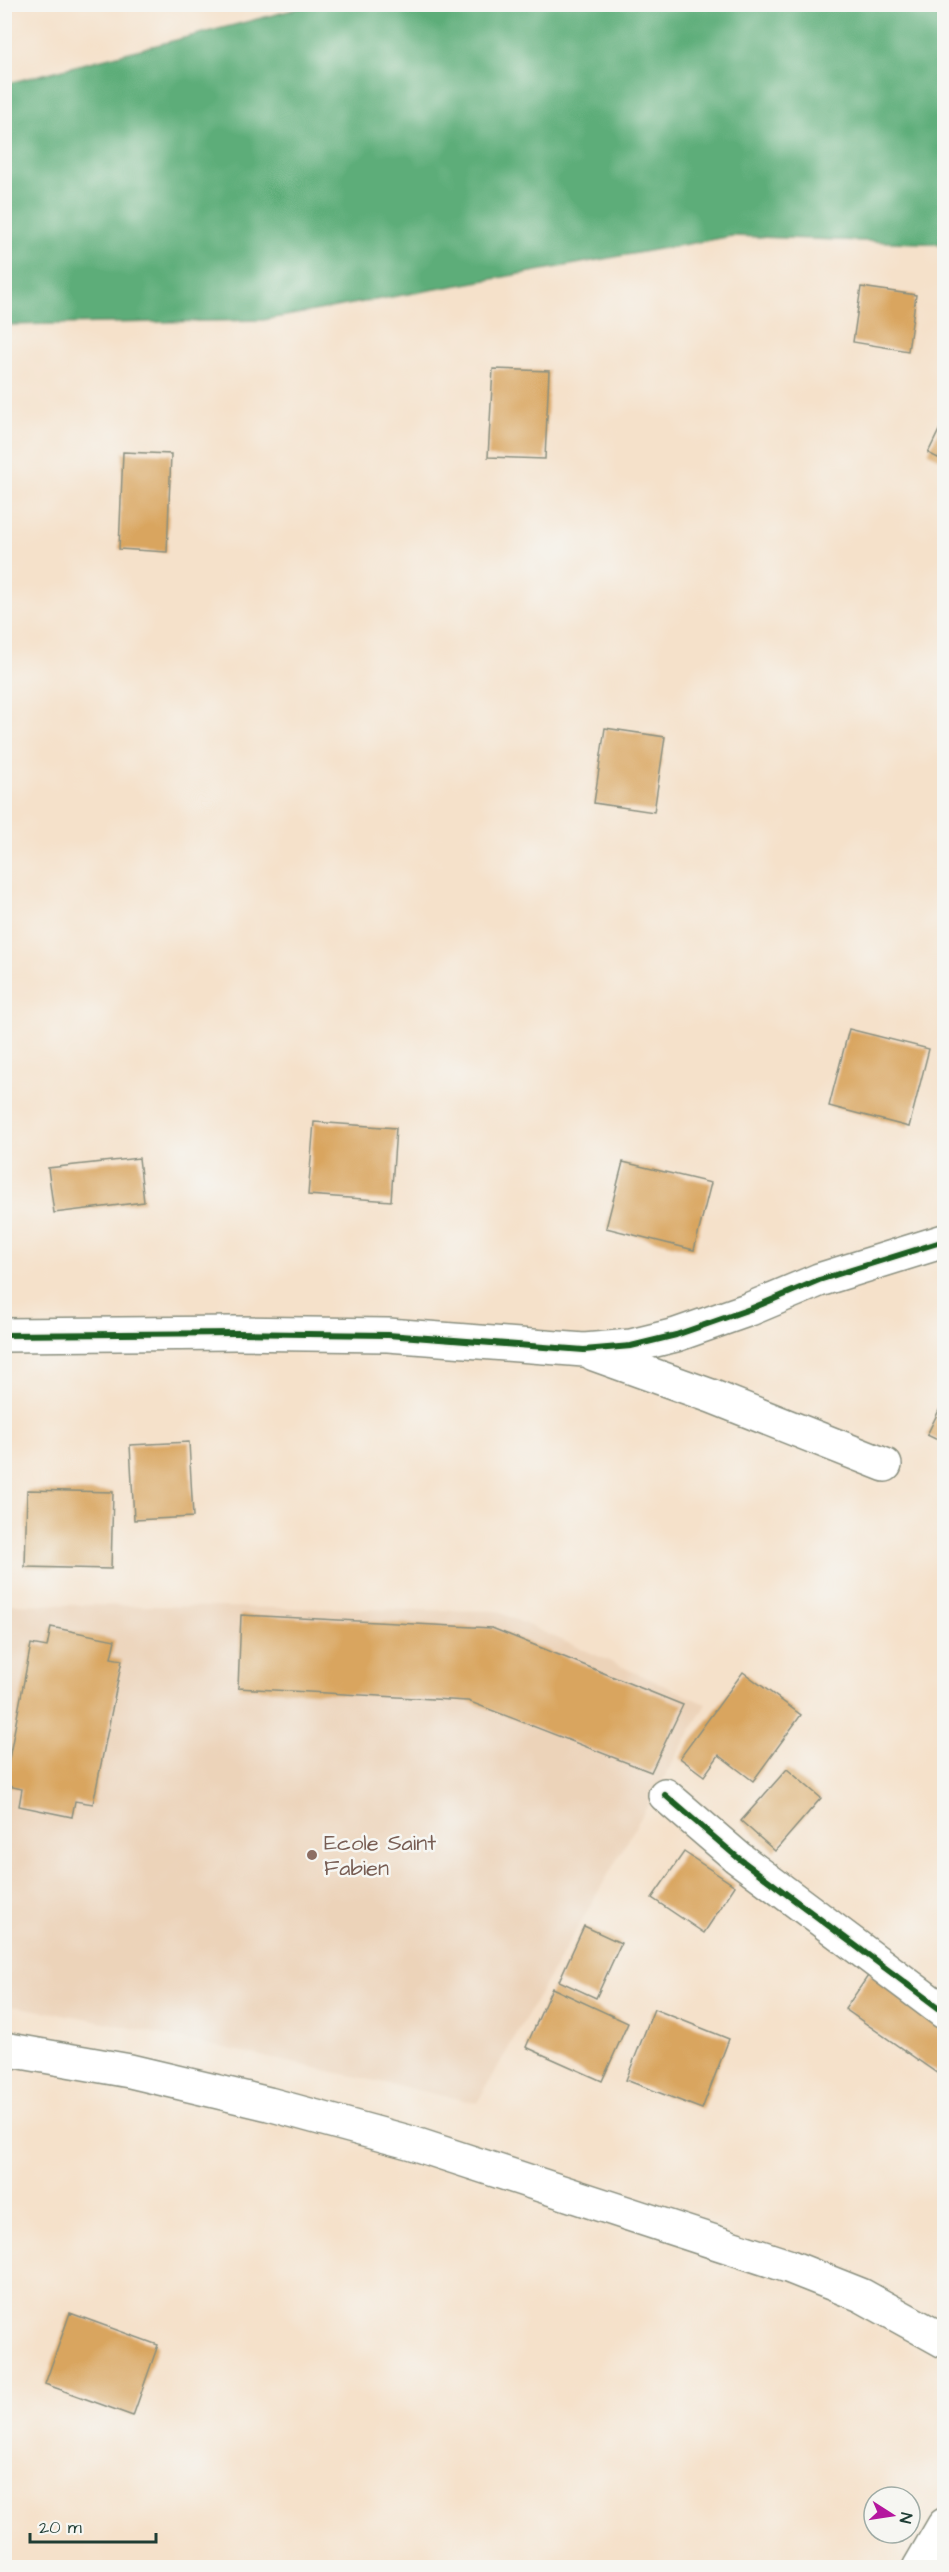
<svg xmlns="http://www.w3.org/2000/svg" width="949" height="2572" font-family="'Architects Daughter',sans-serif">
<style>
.built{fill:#ecd3b9}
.forest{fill:#5dad79;stroke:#3e7556;stroke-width:1.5}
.building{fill:#d9a55f}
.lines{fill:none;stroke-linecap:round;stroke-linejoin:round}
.minor-casing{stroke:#8a8f7f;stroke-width:36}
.major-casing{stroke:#8a8f7f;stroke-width:36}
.minor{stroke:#fff;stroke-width:33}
.major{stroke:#fff;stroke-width:33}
.cycleway-casing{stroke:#f6f6f2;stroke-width:10}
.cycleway{stroke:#1b5e20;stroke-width:6}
.education-dot{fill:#8d6e63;stroke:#f6f6f2;stroke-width:2}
.labels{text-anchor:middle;stroke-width:5;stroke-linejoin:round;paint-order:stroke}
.education-label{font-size:22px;fill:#785e54;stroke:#f6f6f2;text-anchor:start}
</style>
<rect width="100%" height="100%" fill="#f6f6f2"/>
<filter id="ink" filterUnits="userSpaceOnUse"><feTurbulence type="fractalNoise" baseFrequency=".0167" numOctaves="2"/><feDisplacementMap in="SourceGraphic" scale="12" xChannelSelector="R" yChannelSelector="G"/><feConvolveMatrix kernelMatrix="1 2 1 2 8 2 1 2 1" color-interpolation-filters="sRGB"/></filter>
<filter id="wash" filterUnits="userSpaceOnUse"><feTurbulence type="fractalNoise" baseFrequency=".008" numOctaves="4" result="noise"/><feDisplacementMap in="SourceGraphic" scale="24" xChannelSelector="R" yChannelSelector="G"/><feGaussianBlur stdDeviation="1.35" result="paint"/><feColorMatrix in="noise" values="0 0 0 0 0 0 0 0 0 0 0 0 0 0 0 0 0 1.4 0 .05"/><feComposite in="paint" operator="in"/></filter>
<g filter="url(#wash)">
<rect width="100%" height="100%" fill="#f5e1ca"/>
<path class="built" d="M5,1604L496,1611L706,1704L477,2103L85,2018L5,2005Z"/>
<path class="forest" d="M333,4L944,5V244L732,236L263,320L5,325V84L300,8Z"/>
<g id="blocks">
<path class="building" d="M861,287L916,295L908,351L853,342Z
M493,369L549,371L545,459L488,457Z
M944,420V461L928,453Z
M123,452L171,454L167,552L119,549Z
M605,728L665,737L654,812L594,803Z
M849,1029L929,1049L909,1127L829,1106Z
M314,1122L396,1128L391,1201L308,1195Z
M139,1158L144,1202L54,1213L48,1168Z
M623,1162L711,1183L694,1250L606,1228Z
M944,1400V1443L927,1435Z
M189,1442L193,1517L134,1520L130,1445Z
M27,1490L113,1492L111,1569L25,1567Z
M241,1615L492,1628L683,1705L651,1772L468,1701L238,1688Z
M51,1627L115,1640L111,1658L122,1660L93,1804L75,1801L72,1817L19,1806L22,1789L4,1785L31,1644L47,1647Z
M743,1672L801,1715L753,1781L719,1755L704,1776L680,1758Z
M787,1769L821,1798L775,1851L741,1821Z
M684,1852L735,1886L704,1933L652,1898Z
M584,1926L621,1943L596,1998L559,1981Z
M870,1973L944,2025V2078L845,2009Z
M552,1988L628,2023L602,2081L526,2047Z
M654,2009L729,2039L702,2109L626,2080Z
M70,2313L158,2345L133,2416L45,2384Z"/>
</g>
</g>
<g filter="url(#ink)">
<use href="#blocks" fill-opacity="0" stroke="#8a8f7f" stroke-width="1.5"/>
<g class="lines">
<defs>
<path id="minor" d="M4,1335L236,1333L388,1335L584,1350L631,1346L676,1335L750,1309L819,1280L944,1241
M594,1354L711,1396L885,1465
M665,1795L737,1857L944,2012
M919,2568L944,2525"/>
<path id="major" d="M4,2049L130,2071L269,2104L412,2143L788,2266L861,2295L944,2341"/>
</defs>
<use href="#minor" class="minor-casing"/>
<use href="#major" class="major-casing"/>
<use href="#minor" class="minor"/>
<use href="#major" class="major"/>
<defs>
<path id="cycleway" d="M4,1335L236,1333L388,1335L584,1350L631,1346L676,1335L750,1309L819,1280L944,1241
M665,1795L737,1857L944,2012"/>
</defs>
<use href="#cycleway" class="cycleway-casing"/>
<use href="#cycleway" class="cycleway"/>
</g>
</g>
<circle class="education-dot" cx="312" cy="1855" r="6"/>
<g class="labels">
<g class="education-label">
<text x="324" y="1850">Ecole Saint<tspan x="324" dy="25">Fabien</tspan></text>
</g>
</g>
<rect width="949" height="2572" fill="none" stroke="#f6f6f2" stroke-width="24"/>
<g transform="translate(892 2515) rotate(102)"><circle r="28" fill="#f6f6f2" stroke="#a0aca6" stroke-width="1.5"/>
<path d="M0-4.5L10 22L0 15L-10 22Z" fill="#b5179e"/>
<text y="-9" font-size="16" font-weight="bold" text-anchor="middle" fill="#1f3d34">N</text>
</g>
<path d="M30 2533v9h126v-9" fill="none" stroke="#1f3d34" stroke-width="3"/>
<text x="39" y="2533" font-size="18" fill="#1f3d34" stroke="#f6f6f2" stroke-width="4.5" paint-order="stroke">20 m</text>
</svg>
